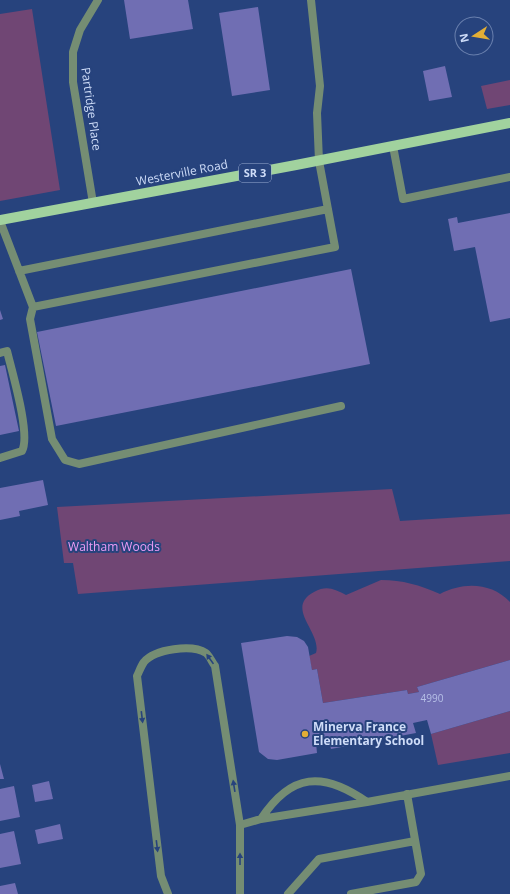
<svg xmlns="http://www.w3.org/2000/svg" width="510" height="894" font-family="'Open Sans',sans-serif">
<style>
.green{fill:#704674}
.building{fill:#706eb3}
.lines{fill:none;stroke-linecap:round;stroke-linejoin:round}
.lane{stroke:#758d73;stroke-width:8}
.street{stroke:#758d73;stroke-width:8}
.primary{stroke:#a1d29e;stroke-width:10}
.oneway{fill:#27437d}
.poi-dot{fill:#e3ae35;stroke:#27437d;stroke-width:1.5}
.labels{text-anchor:middle;stroke-width:4;stroke-linejoin:round;paint-order:stroke}
.number-label{font-size:10px;fill:#b6c0e7}
.shield{fill:#27437d;stroke:#9caed3;stroke-width:1}
.shield-label{font-size:11px;font-weight:bold;fill:#cedcf8}
.street-label{font-size:12px;fill:#cedcf8;stroke:#27437d}
.park-label{font-size:12px;fill:#ed9cf5;stroke:#27437d}
.poi-label{font-size:12px;font-weight:bold;fill:#cedcf8;stroke:#27437d;text-anchor:start}
</style>
<rect width="100%" height="100%" fill="#27437d"/>
<path class="green" d="M32,9L60,190L0,201V14Z
M510,80V105L487,109L481,86Z
M392,489L400,521L510,514V561L78,594L73,563H64L57,507Z
M381,580C403,580 419,585 440,594C463,582 491,582 510,602V660L417,687L419,692L408,694L407,690L323,703L317,669L312,670L309,656L316,653C322,632 284,608 314,592C327,585 334,589 346,595Z
M510,711V753L438,765L431,734Z"/>
<path class="building" d="M124,0H188L193,29L130,39Z
M258,7L270,90L232,96L219,13Z
M445,66L452,97L429,101L423,71Z
M510,213V318L490,322L475,247L454,251L448,219L457,217L458,223Z
M351,269L370,364L56,426L37,332Z
M0,310L3,319L0,320Z
M5,365L19,431L0,435V366Z
M43,480L48,505L19,511L20,516L0,520V488Z
M287,636L297,637L304,641L308,647L312,670L317,669L323,703L407,690L408,694L419,692L417,687L510,660V711L431,734L427,720L413,723L416,733L331,749L329,741L316,743L317,753L277,760L268,759L259,752L241,643Z
M0,764L4,779H0Z
M49,781L53,799L35,802L32,785Z
M14,786L20,817L0,821V789Z
M60,824L63,839L38,844L35,830Z
M14,831L21,864L0,868V834Z
M15,883L18,894H0V886Z"/>
<g class="lines">
<path class="lane" d="M393,146L403,199L510,177
M0,221L33,307L335,247L319,161L317,113L320,86L311,0
M19,271L328,209
M33,307L30,319L52,439L65,460L79,464L341,406
M0,353L7,351C12,372 31,435 22,451L0,458
M261,819L367,802
M240,825L261,819C291,773 323,771 367,802L510,776
M168,894L161,876L137,676C139,672 141,666 144,662C155,649 192,644 206,653C209,655 212,662 215,666L240,825V894
M288,894L319,859L415,841
M351,894L416,882L421,874L407,794"/>
<path class="street" d="M93,203L73,82V52L80,30L98,0"/>
<path class="primary" d="M0,220L296,165L510,123"/>
</g>
<defs><path id="oneway-solid" d="M-6-.8H1V-3.2L6.5 0L1 3.2V.8H-6Z"/></defs>
<g class="oneway">
<use href="#oneway-solid" transform="translate(210 659) rotate(-125)"/>
<use href="#oneway-solid" transform="translate(142 717) rotate(83)"/>
<use href="#oneway-solid" transform="translate(234 786) rotate(-99)"/>
<use href="#oneway-solid" transform="translate(157 846) rotate(83)"/>
<use href="#oneway-solid" transform="translate(240 859) rotate(-90)"/>
</g>
<circle class="poi-dot" cx="305" cy="734" r="4"/>
<g class="labels">
<g class="number-label">
<text x="432" y="702">4990</text>
</g>
<rect class="shield" x="239" y="164" width="32" height="18" rx="3"/>
<g class="shield-label">
<text x="255" y="177">SR 3</text>
</g>
<g class="street-label">
<text transform="translate(91 109) rotate(82)" y="4">Partridge Place</text>
<text transform="translate(182 173) rotate(-11)" y="4">Westerville Road</text>
</g>
<g class="park-label">
<text x="114" y="551">Waltham Woods</text>
</g>
<g class="poi-label">
<text x="313" y="731">Minerva France<tspan x="313" dy="14">Elementary School</tspan></text>
</g>
</g>
<g transform="translate(474 36) rotate(258)"><circle r="19" fill="#27437d" stroke="#6a80ae"/>
<path d="M0-3L7 15L0 10L-7 15Z" fill="#e3ae35"/>
<text y="-6" font-size="11" font-weight="bold" text-anchor="middle" fill="#cedcf8">N</text>
</g>
</svg>
